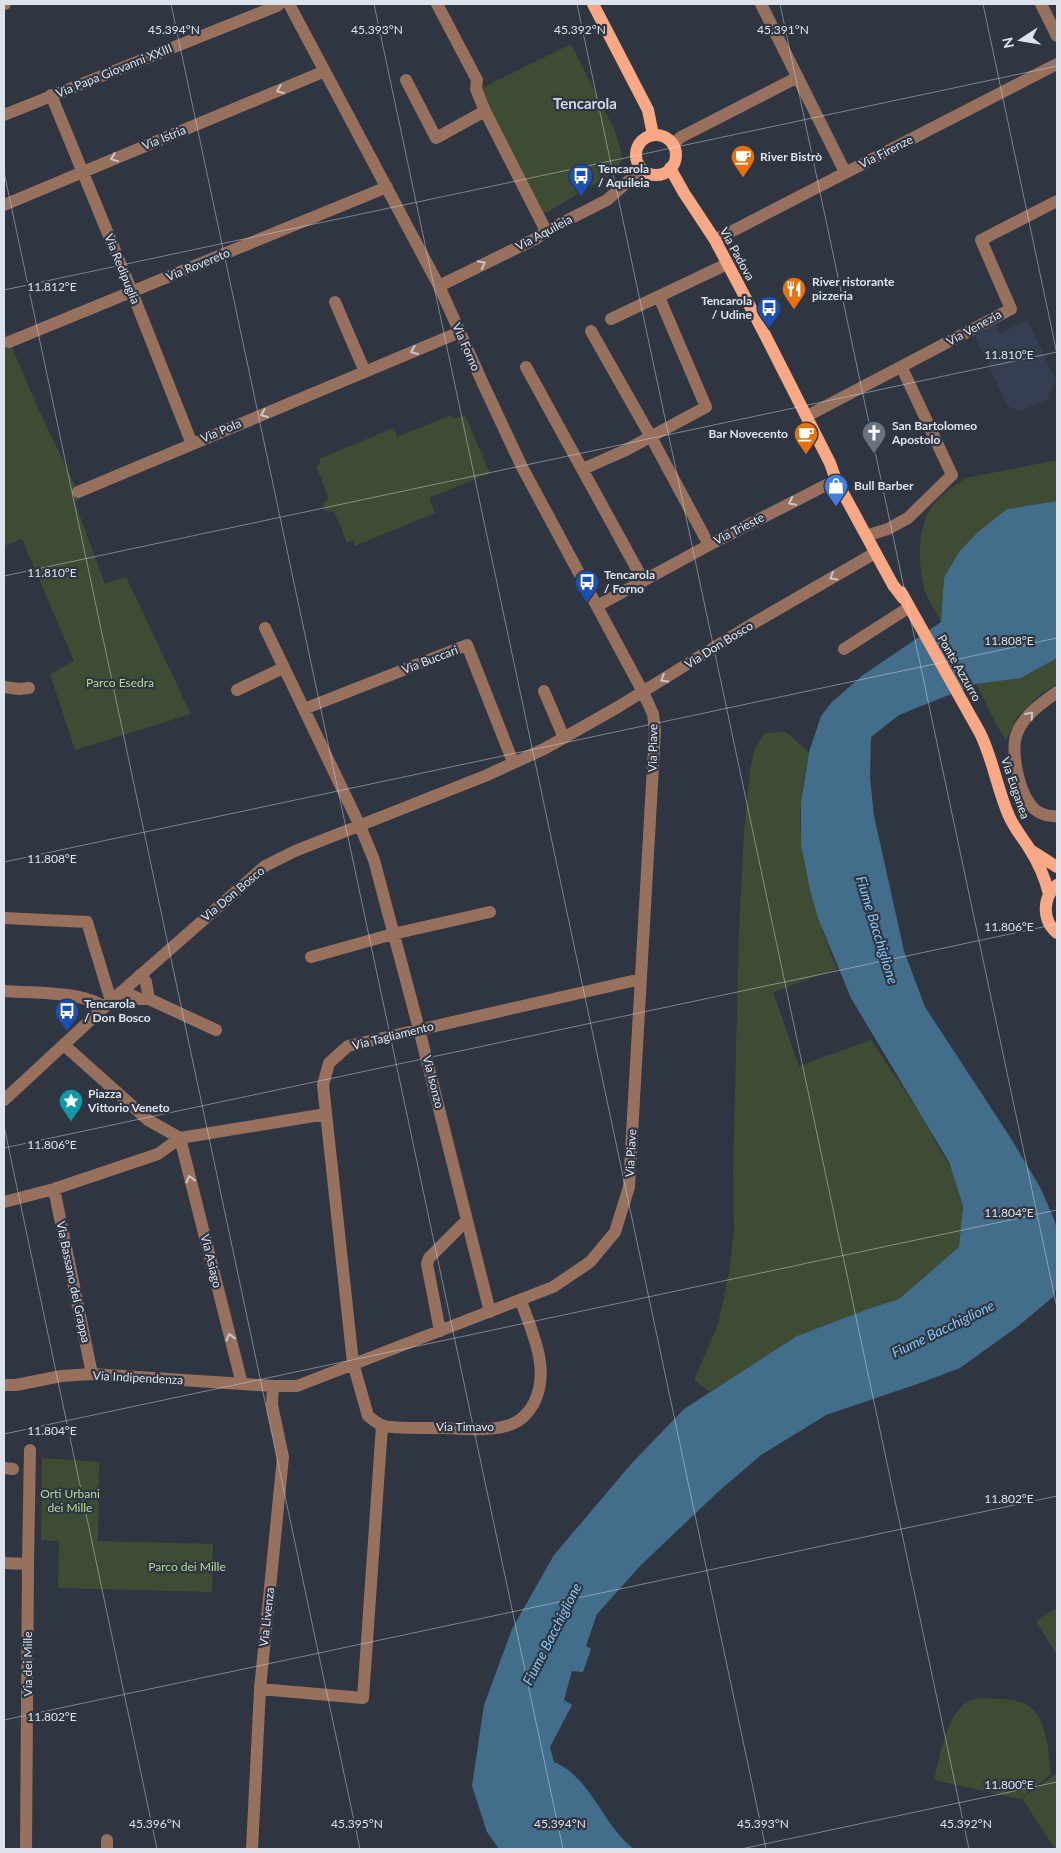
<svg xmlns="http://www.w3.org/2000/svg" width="1061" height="1853" font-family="Lato,sans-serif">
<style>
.built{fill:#353f51}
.green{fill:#3e4c33}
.water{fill:#436e8b}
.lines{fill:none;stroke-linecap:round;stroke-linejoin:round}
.minor{stroke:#97705e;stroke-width:12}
.major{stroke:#f8a884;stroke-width:12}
.oneway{stroke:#ccc6c8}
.ticks{fill:none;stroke:#dee3eb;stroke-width:1;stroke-opacity:0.45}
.labels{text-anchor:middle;stroke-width:4.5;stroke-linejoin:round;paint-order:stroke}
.street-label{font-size:12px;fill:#dee3eb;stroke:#2f3642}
.poi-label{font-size:12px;font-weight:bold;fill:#dee3eb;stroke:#2f3642;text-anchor:start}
.park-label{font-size:12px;fill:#b4d997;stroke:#2f3642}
.water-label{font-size:14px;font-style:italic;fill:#85c9f8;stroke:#2f3642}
.quarter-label{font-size:15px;font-weight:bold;fill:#cfd9e9;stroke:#2f3642}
.ticks-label{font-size:12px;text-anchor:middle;fill:#dee3eb;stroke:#2f3642;stroke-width:4.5;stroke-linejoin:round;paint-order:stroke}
</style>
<rect width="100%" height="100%" fill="#2f3642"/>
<path class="built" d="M1028,320L1056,382L1054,383L1049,395L1050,398L1020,411L1011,408L1007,405L975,336L996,325L1000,333Z"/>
<path class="green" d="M571,44L615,131L623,159L610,175L539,217L480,89Z
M4,329L42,417L78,492L80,498L75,503L105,584L126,577L191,714L75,750L50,674L74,661L22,539L4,546Z
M451,415L453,419L465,415L490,473L429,498L435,513L355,546L352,541L347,543L334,511L330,512L325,510L323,505L326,501L329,499L316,466L321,464L319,459L393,428L397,437Z
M1057,460V501L1007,509L944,578L941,622C936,612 929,602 925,591C919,570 917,536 927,515C935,499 951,487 966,478Z
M1057,658V684L1042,693L1018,716L1006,740L996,724L976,684L1021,678Z
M786,732L809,752C806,769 802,785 801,802C796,860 817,916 837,969L773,992L799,1066L871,1040L921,1115L952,1171L963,1206L959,1247L899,1299L868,1309L797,1336L710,1392L694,1380L718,1324L729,1273L734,1230L733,1171L739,932L744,832L750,770L755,748L765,733Z
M42,1458L99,1462L98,1541L213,1544L212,1592L58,1588L59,1541L41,1540Z
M1057,1608V1655L1036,1621Z
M980,1698C994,1699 1010,1698 1023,1703C1048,1713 1048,1752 1051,1774L1020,1799L934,1780C939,1760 946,1720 962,1706C967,1701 973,1700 980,1698Z
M1057,1773V1849H1055L1022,1798Z"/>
<path class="water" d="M1057,501V658L1021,678L976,684L899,715L871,737L870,777L874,816L904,951L925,1007L1010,1137L1040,1187L1054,1219L1057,1230V1287L1053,1297L1017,1327L960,1368L923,1382L826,1415L761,1455L719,1491L641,1565L597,1614L586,1646L591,1649L583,1672L572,1671L564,1700L572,1705L550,1747L554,1762C591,1777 603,1826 634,1849H499L487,1832L472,1786L484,1705L512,1629L554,1555L632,1463L684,1409L797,1336L868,1309L899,1299L959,1247L963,1206L949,1162L851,998L818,918L810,890L801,845V802L809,752L821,716L832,702L863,675L941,622L944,578L959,552L978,532L1007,509Z"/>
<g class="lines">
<path class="minor" d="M4,4H5
M437,4L477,80L476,89L485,111L546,231
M761,4L845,172
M1041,4L1057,36
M406,80L436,138L485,111
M51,95L132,292L192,444
M4,115L277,6L279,4
M673,144L681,137L798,77
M4,205L325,71
M715,240L1057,64
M439,286L537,238L546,231L607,200L642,169
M335,302L365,372
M611,319L727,264
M591,331L651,437L709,545
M9,342L387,187
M526,367L643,580
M807,416L1011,309L981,240L1057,201
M583,469L626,450L706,407L659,297
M78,492L460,332
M872,534L888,529L908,518L952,475L902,368
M597,606L709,545L836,480
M265,628L360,826L374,860L419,1029L490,1312
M844,649L908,608
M4,687L19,689L29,688
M237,690L283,668
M544,691L564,738
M1057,692C1042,703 1024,715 1017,733C1010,751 1019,790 1030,804C1036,813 1047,817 1057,816
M304,709L467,645L513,762
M4,918L87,922L111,1001
M311,957L393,934L490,912
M140,975L146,982L149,999
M4,991C32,993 82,991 104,1007
M122,991L140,999H149L216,1030
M64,1045L148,1120L180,1138L242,1384
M4,1100L111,1001L265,866L295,851L485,776L544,749L618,707L752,624L875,553
M54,1189L92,1374
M4,1202L54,1189L158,1154L180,1138L326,1114
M521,1301C532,1333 551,1369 534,1403C528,1414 519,1423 506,1426C487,1431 465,1429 445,1428C433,1428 390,1429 381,1425C377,1423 372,1419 368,1416L353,1363L323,1085L329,1063L348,1046L641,979
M440,1331L427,1264L429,1258L467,1220
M4,1385H16L61,1376L92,1374L273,1386H297L553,1287L590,1262L615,1232L629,1187L655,731L653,714L643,692L522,467L485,388L439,286L289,4
M4,1468L13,1469
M4,1563L28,1564L26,1849
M28,1564L30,1450
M260,1689L363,1698L382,1426
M107,1849V1840
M252,1849L260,1689L283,1457L272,1405L273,1386"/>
<path class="major" d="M593,4L648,110L653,135
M636 155a20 20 0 1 1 40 0a20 20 0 1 1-40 0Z
M670,168L684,193L715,240L763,331L830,463L836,480L893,585L903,598
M901,592L980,733C993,759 997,789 1009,816C1014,828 1022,837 1029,848C1038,862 1045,878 1049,894
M1032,851L1057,867
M1057,885C1042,898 1042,920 1057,933"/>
</g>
<defs><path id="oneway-chevron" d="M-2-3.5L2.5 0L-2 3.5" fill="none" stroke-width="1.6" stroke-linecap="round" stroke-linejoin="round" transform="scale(1.25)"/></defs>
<g class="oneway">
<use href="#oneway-chevron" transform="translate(280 90) rotate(158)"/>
<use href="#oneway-chevron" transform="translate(114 158) rotate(158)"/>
<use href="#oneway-chevron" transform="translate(482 264) rotate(-26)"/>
<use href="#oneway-chevron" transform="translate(414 351) rotate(157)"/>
<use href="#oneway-chevron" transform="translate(264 414) rotate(157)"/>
<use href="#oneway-chevron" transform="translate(792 502) rotate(153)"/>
<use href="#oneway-chevron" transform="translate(833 577) rotate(150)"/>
<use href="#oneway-chevron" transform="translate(664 679) rotate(148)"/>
<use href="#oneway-chevron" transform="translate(1030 715) rotate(-49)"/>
<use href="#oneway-chevron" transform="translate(190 1179) rotate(-104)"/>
<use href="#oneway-chevron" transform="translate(230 1337) rotate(-104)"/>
</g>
<path class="ticks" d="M4,4H5M171,4L563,1849M374,4L766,1849M577,4L969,1849M780,4L1057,1308M983,4L1057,354M4,172L360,1849M4,290L1057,66M4,576L1057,352M4,862L1057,638M4,1126L157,1849M4,1148L1057,924M4,1434L1057,1210M4,1720L1057,1496M741,1849L1057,1782"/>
<defs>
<symbol id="cafe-pin" viewBox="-11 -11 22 30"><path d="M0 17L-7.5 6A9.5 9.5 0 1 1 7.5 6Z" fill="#e8710a" stroke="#2f3642"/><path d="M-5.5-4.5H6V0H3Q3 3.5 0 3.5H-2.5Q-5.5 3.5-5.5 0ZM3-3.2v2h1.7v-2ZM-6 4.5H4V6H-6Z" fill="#fff"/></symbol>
<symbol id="bus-pin" viewBox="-11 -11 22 30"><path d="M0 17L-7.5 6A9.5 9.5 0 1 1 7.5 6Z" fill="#1a4fb4" stroke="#2f3642"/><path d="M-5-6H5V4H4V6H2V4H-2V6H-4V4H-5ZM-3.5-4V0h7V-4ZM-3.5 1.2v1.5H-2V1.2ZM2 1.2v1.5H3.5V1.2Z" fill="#fff"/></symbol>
<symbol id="restaurant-pin" viewBox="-11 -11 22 30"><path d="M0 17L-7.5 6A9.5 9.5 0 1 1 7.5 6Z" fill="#e8710a" stroke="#2f3642"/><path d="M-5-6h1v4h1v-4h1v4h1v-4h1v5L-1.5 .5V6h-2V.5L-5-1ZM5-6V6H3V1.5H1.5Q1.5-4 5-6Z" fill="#fff"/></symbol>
<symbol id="church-pin" viewBox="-11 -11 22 30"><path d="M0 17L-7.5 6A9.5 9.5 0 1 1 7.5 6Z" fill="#6b7280" stroke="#2f3642"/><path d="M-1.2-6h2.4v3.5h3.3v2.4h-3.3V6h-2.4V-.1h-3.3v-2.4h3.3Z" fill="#fff"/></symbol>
<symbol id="shop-pin" viewBox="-11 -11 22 30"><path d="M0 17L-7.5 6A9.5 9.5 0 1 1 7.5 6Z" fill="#3f7fe0" stroke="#2f3642"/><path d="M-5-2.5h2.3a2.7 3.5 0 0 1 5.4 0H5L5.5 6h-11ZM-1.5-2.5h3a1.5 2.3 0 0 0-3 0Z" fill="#fff"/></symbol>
<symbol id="sight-pin" viewBox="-11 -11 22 30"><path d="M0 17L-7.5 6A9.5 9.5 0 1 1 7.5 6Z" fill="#0f9aa8" stroke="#2f3642"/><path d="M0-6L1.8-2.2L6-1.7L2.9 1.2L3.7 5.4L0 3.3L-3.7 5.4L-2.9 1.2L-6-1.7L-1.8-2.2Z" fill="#fff"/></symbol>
</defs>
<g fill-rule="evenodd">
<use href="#cafe-pin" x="729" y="143" width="28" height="38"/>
<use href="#bus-pin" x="567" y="162" width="28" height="38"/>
<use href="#restaurant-pin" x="780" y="275" width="28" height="38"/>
<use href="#bus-pin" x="755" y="294" width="28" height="38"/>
<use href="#church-pin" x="860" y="419" width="28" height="38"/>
<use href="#cafe-pin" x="792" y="420" width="28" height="38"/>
<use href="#shop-pin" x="822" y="472" width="28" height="38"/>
<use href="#bus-pin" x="573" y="568" width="28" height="38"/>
<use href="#bus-pin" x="53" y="997" width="28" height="38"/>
<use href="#sight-pin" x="57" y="1087" width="28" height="38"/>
</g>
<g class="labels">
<g class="street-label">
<text transform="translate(114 71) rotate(-22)" y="4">Via Papa Giovanni XXIII</text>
<text transform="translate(164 138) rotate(-22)" y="4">Via Istria</text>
<text transform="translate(886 152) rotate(-27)" y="4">Via Firenze</text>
<text transform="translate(544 233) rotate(-28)" y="4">Via Aquileia</text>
<text transform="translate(737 254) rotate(61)" y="4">Via Padova</text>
<text transform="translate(198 265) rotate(-22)" y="4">Via Rovereto</text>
<text transform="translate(122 269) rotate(68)" y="4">Via Redipuglia</text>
<text transform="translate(974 328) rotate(-29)" y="4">Via Venezia</text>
<text transform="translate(466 347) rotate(66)" y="4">Via Forno</text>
<text transform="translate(221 431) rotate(-23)" y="4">Via Pola</text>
<text transform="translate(739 529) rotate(-27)" y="4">Via Trieste</text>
<text transform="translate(719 645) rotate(-32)" y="4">Via Don Bosco</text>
<text transform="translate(430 660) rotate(-21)" y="4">Via Buccari</text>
<text transform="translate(959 668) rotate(60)" y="4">Ponte Azzurro</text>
<text transform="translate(653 748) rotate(-89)" y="4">Via Piave</text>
<text transform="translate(1015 788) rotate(71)" y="4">Via Euganea</text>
<text transform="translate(233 894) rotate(-40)" y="4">Via Don Bosco</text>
<text transform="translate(393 1036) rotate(-14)" y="4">Via Tagliamento</text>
<text transform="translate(433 1082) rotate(76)" y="4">Via Isonzo</text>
<text transform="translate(631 1153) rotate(-87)" y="4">Via Piave</text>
<text transform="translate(211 1261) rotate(76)" y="4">Via Asiago</text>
<text transform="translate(73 1282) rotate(78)" y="4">Via Bassano del Grappa</text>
<text transform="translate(138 1378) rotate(3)" y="4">Via Indipendenza</text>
<text x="465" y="1431">Via Timavo</text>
<text transform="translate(267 1617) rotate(-84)" y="4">Via Livenza</text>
<text transform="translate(28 1664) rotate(-90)" y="4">Via dei Mille</text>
</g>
<g class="poi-label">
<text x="760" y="161">River Bistrò</text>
<text x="598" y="173">Tencarola<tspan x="598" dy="14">/ Aquileia</tspan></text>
<text x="812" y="286">River ristorante<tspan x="812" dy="14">pizzeria</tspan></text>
<text x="752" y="305" text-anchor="end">Tencarola<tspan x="752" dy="14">/ Udine</tspan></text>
<text x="892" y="430">San Bartolomeo<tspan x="892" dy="14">Apostolo</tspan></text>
<text x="788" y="438" text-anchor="end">Bar Novecento</text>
<text x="854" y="490">Bull Barber</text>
<text x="604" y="579">Tencarola<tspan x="604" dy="14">/ Forno</tspan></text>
<text x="84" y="1008">Tencarola<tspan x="84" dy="14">/ Don Bosco</tspan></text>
<text x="88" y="1098">Piazza<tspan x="88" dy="14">Vittorio Veneto</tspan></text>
</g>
<g class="park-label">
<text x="120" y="687">Parco Esedra</text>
<text x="70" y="1498">Orti Urbani<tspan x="70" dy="14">dei Mille</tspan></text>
<text x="187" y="1571">Parco dei Mille</text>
</g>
<g class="water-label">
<text transform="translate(877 930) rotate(73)" y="5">Fiume Bacchiglione</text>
<text transform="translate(943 1329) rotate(-26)" y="5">Fiume Bacchiglione</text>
<text transform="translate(552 1634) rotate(-63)" y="5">Fiume Bacchiglione</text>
</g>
<g class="quarter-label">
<text x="585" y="109">Tencarola</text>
</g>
</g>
<g class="ticks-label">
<text x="174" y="34">45.394°N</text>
<text x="377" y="34">45.393°N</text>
<text x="580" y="34">45.392°N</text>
<text x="783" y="34">45.391°N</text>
<text x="52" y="291">11.812°E</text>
<text x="1009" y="359">11.810°E</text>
<text x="52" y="577">11.810°E</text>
<text x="1009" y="645">11.808°E</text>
<text x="52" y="863">11.808°E</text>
<text x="1009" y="931">11.806°E</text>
<text x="52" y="1149">11.806°E</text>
<text x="1009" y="1217">11.804°E</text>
<text x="52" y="1435">11.804°E</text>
<text x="1009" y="1503">11.802°E</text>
<text x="52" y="1721">11.802°E</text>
<text x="1009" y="1789">11.800°E</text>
<text x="155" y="1828">45.396°N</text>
<text x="357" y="1828">45.395°N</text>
<text x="560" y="1828">45.394°N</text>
<text x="763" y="1828">45.393°N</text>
<text x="966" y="1828">45.392°N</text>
</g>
<rect width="1061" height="1853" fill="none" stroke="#dee3eb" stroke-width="10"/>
<g transform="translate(1021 40) rotate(258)" stroke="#2f3642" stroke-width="4" paint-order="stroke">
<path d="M0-4L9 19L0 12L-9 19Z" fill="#dee3eb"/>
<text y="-8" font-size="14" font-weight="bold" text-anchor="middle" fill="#dee3eb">N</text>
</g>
</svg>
